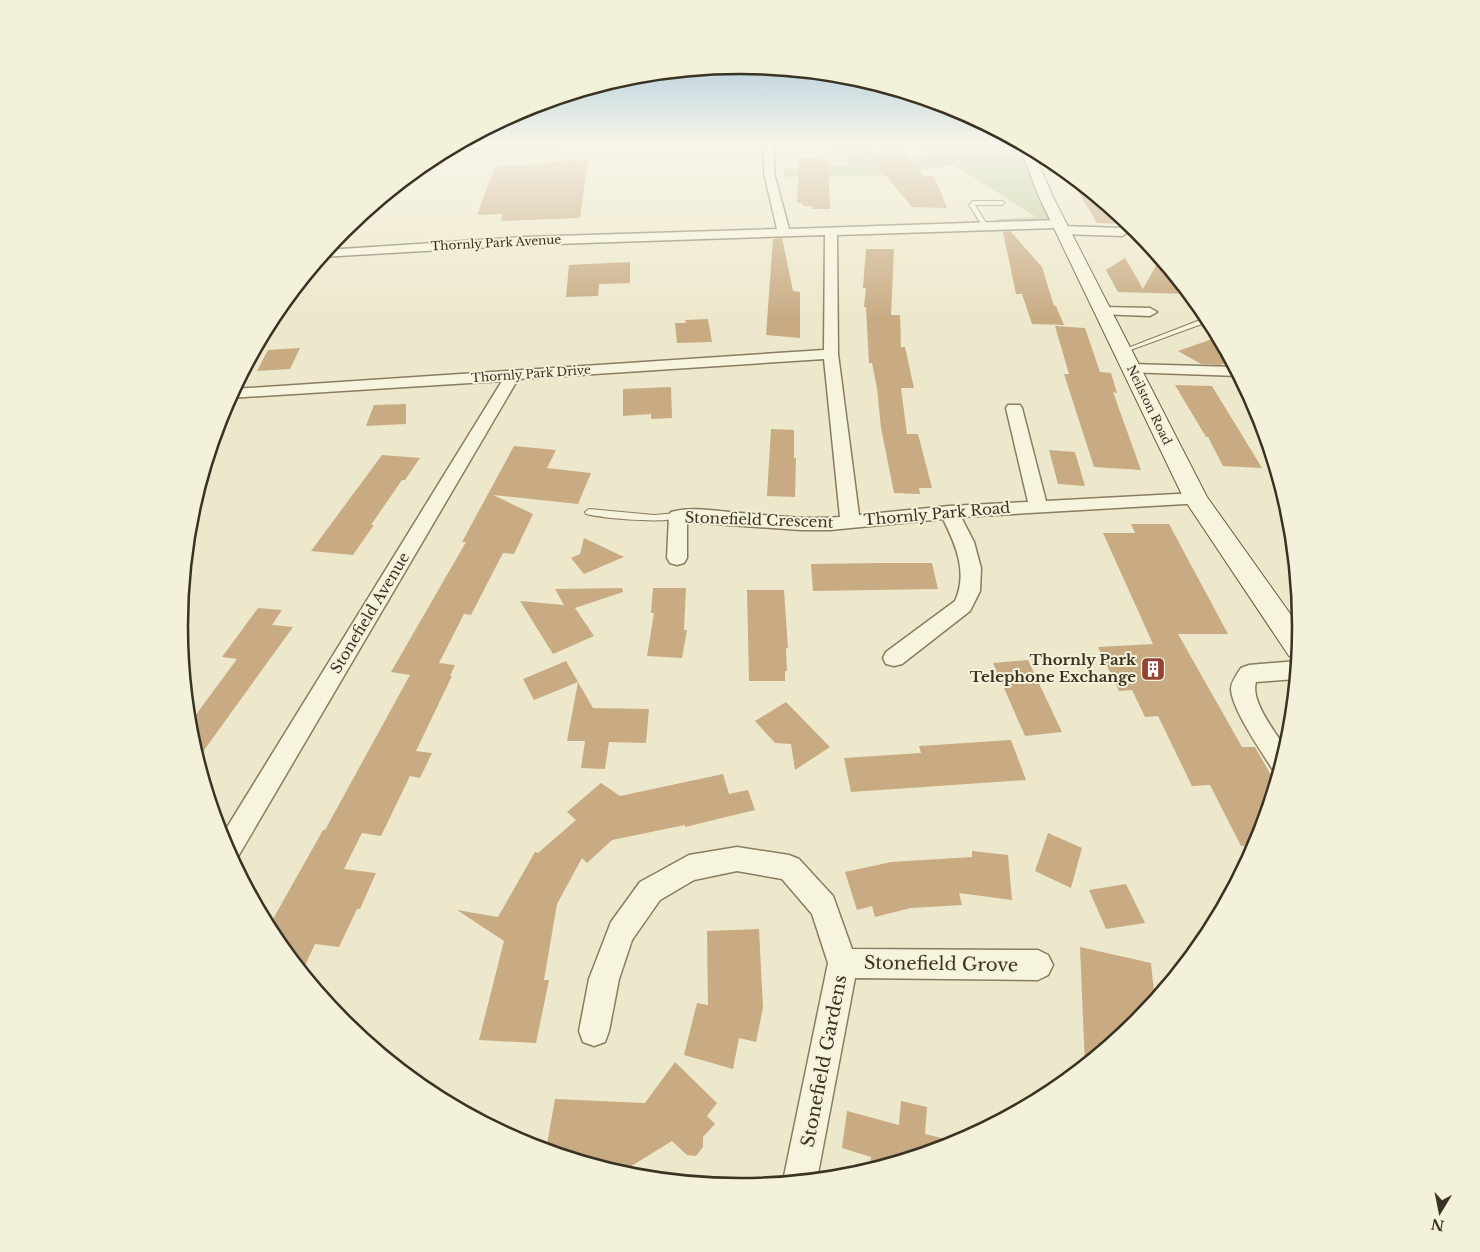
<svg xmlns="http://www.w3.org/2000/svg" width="1480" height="1252" font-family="'Libre Baskerville',serif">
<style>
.green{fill:#bfcb9f}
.building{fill:#c8ab83}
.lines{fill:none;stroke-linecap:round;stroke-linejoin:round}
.service-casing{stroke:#897c60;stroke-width:2}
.minor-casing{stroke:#897c60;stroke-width:3}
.secondary-casing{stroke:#6b5d43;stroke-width:2}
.service{fill:#f7f4de;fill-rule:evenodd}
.minor{fill:#f7f4de;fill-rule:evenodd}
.secondary{fill:#f7f4de;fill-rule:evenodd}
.labels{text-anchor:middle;stroke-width:4;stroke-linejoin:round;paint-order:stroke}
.far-street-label{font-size:12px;fill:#3a3222;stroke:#f4f1da}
.street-label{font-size:15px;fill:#3a3222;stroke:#f4f1da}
.poi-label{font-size:15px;font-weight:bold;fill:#3a3222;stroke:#f4f1da;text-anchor:end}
.near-street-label{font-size:18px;fill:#3a3222;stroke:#f4f1da}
.rim{fill:none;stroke:#3a3222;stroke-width:2.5}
</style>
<rect width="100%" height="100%" fill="#ede8cb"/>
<path class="green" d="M828,144L848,147L859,145L884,162L928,157L914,144H979L986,148L1020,149L1050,221L1001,222L997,219L1036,217L954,165L894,175L785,177L783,169L852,165Z"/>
<path class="building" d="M900,150L923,176H934L947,208L912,207L866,152Z
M799,158L828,159L830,209H812V206H803L802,203H797Z
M588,160L580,218L501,221L503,214L477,215L495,166L548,164V162Z
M1072,176L1109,206L1130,224L1097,223L1070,178Z
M1010,231L1042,267L1054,306H1056L1064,325L1032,324L1022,294H1016L1003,232Z
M782,238L793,291L800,292V338L766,335L773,239Z
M866,249H894L891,315H900L901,347H905L914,388H901L907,434H918L932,488H919L920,494L894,493L881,428L877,388L872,363H869L866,307H864L866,288H863Z
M1125,258L1143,289L1160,258L1190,294L1118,292L1106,270Z
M630,262V283L599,284L598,296L566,297L569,265Z
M708,319L712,342L677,343L675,323H686L685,320Z
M1055,326L1085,328L1100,372L1111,373L1117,393L1113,392L1141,470L1094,467L1064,374H1069Z
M1218,337L1231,361L1221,365L1201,364L1178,351Z
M300,348L290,369L257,371L268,350Z
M1175,385L1212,386L1262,468L1223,466L1208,437H1206Z
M671,387L672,418L651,419V414L623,416V389Z
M406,404V424L366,426L374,405Z
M771,429L794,430V458H796L795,497L767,496Z
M514,446L556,450L547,468L591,473L578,504L493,495L533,514L514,554L503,553L471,615L464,614L439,663L455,665L450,676H452L416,751L432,753L420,778L410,776L381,836L362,833L344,869L376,873L360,909H357L339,947L315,944L302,972L273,937L268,928L323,830H325L410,675L391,672L466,542H462Z
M1049,450L1075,452L1085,486L1058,484Z
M382,455L420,458L405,480H402L371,525H374L353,555L311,551Z
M1131,524H1169L1228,634H1178L1242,747H1255L1276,784L1256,845L1241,846L1210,785L1192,786L1158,716L1145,717L1132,690L1119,691L1098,647L1153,644L1103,533H1135Z
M584,538L624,557L584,574L571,558L580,554Z
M879,563H932L938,589L813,591L811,564Z
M622,588L623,592L575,608L594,636L553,654L520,601L564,605L555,589Z
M653,588H686L684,630H687L682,658L647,656L654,613H651Z
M747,590H784L788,648H786L787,671H785V681H749Z
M258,608L282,610L272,625L293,627L197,760L190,735L189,724L237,659L222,657Z
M1028,660L1062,732L1025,736L993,663Z
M566,661L593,708L649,709L646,743L609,742L605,769L581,768L585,741H567L578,682L534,700L523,679Z
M786,702L830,747L795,770L791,744L775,743L755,721Z
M1011,740L1026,780L851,792L844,758L921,753L919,746Z
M723,774L729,794L748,790L755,810L685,827V825L612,840L587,863L582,858L557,904L544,980H549L536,1043L479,1040L504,941L457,910L498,917L535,852L538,853L576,820L567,812L601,783L620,796Z
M1048,833L1082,848L1071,888L1035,871Z
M972,851L1008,855L1012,900L959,893L962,905L911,908L875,917L872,906L857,910L845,872L891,862L972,857Z
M1126,884L1145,923L1106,929L1089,890Z
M759,929L763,1008L756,1042L739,1038L733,1069L684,1055L697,1003L708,1005L707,931Z
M1080,947L1151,963L1155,1001L1136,1023L1085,1065Z
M675,1062L717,1103L707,1116L715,1124L703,1137V1147L696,1156L687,1155L672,1141L620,1173L546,1150L555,1099L645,1103Z
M901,1101L927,1107L925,1134L958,1142L869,1170L871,1157L842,1148L847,1111L899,1125Z"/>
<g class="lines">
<defs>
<path id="service" d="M973,201H1002L1005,203L1002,205H975L988,226L985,228L983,227L969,205Z
M1208,317L1210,321L1125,352L1120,351Z
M589,509L654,515L678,513L682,516C672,525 601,518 586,514L585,512Z"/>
<path id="minor" d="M457,144H561L556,147L448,149Z
M764,144H774V173L789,229L1059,220L1063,221L1065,224L1063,226L1122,228L1128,232L1122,236L1063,234L1059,233L1057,230L1059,228L837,235L838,354L859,515L949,506L1028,502L1006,408L1008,405H1020L1022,408L1046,501L1196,493L1202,495L1205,499L1202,503L961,517L974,542L981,568L980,591L970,611L902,664L894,666L886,664L883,658L886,652L955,601C968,573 956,545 943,519L830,530H801L687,522V558L684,563L677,565L670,563L667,558L669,516L671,512C689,507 710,510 729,512C766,515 803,520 840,517L824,359L518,379L236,860L233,861L221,837L502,381L229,398L234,389L824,350L825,235L525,245L321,257L326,250L525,237L777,229L764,173Z
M1103,307L1150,308L1157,312L1150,316L1098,314L1096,311Z
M1131,364L1235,367L1239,376L1126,372L1123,369L1126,366Z
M1298,661L1296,679L1256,682C1250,701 1276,733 1286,749L1279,772L1273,770C1262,752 1232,710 1231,689C1231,682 1237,674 1241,668L1249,665Z
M737,847L789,855L799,859L833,896L852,949L1038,950L1048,955L1053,965L1048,975L1038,980L855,978L817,1179L784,1183L783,1181L828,963L812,914L782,879L737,871L694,880L660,900L632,940L619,979L609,1031L605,1042L594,1046L583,1042L579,1031L589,979L611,922L640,882L689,855Z"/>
<path id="secondary" d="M1020,144L1033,150L1053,197L1207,497L1301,629L1298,658L1289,656L1184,499L1039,197L1019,146Z"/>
</defs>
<use href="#service" class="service-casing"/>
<use href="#minor" class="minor-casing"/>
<use href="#secondary" class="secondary-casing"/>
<use href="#service" class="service"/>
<use href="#minor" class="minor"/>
<use href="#secondary" class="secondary"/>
</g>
<linearGradient id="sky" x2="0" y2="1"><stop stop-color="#8fbad7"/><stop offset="0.45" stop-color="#f7f5e8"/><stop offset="1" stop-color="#f7f5e8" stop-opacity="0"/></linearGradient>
<rect width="1480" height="319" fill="url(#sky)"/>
<defs>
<symbol id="building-square" viewBox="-11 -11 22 22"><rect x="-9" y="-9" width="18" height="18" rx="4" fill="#944233" stroke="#f4f1da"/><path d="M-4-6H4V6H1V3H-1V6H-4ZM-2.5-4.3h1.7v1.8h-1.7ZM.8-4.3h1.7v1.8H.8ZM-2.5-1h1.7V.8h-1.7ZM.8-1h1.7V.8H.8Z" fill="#fff"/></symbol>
</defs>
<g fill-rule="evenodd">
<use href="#building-square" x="1139" y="655" width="28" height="28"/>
</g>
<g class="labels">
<g class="far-street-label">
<text transform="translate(496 243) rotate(-3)" y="4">Thornly Park Avenue</text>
<text transform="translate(531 374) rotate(-4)" y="4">Thornly Park Drive</text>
<text transform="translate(1149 405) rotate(64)" y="4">Neilston Road</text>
</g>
<g class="street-label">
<text transform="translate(937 514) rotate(-5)" y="5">Thornly Park Road</text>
<text transform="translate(759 520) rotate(2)" y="5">Stonefield Crescent</text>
<text transform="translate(370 613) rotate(-59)" y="5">Stonefield Avenue</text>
</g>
<g class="poi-label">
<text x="1136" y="665">Thornly Park<tspan x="1136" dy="17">Telephone Exchange</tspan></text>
</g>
<g class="near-street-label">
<text transform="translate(941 964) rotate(1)" y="6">Stonefield Grove</text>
<text transform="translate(824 1061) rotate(-79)" y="6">Stonefield Gardens</text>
</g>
</g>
<path d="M0 0H1480V1252H0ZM188 626a552 552 0 1 1 1104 0a552 552 0 1 1-1104 0Z" fill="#f4f1da" fill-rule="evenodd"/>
<path class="rim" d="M188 626a552 552 0 1 1 1104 0a552 552 0 1 1-1104 0Z"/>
<g transform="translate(1440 1212) rotate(190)" stroke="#f4f1da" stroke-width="4" paint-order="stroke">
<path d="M0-4L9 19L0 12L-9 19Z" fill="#3a3222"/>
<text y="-8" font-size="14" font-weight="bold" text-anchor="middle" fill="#3a3222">N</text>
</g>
</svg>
